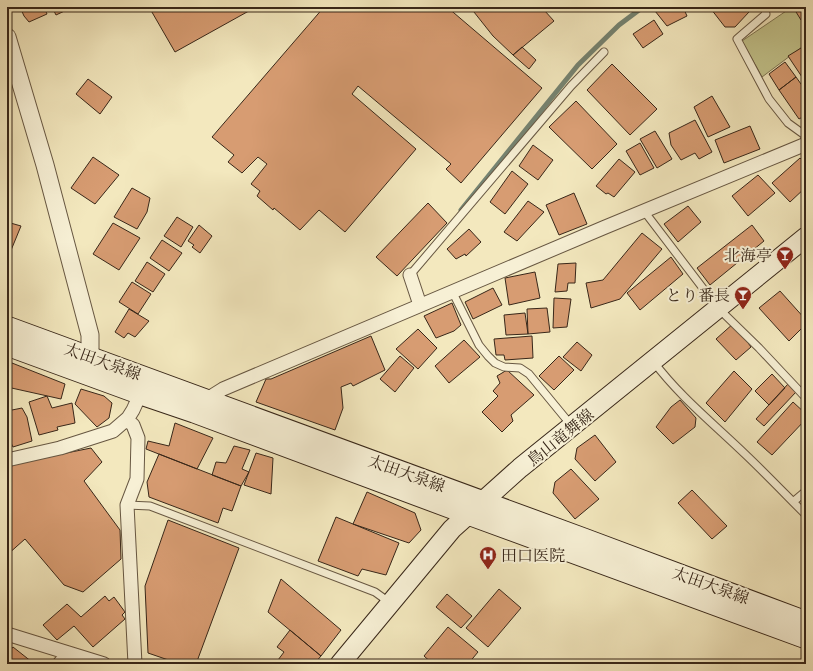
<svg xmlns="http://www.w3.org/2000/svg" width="813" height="671" font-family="'IM FELL English','Noto Serif JP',serif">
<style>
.green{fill:#c3c48c;stroke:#7e7652}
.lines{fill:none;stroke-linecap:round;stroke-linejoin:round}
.stream{stroke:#758371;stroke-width:5}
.building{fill:#d79c72;stroke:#382719}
.service-casing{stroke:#675742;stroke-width:9}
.minor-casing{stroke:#675742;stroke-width:15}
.tertiary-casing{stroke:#675742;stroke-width:19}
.secondary-casing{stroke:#382719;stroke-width:21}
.service{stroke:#f7f0d5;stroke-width:7}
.minor{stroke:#f7f0d5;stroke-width:13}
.tertiary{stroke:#f7f0d5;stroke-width:17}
.secondary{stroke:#f7f0d5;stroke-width:19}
.labels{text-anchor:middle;stroke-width:4;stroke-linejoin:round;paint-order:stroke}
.poi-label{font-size:16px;fill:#382719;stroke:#f7f0d5;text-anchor:end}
.street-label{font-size:16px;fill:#382719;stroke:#f7f0d5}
</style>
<rect width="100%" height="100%" fill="#f3e8be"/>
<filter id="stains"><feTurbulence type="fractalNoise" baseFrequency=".005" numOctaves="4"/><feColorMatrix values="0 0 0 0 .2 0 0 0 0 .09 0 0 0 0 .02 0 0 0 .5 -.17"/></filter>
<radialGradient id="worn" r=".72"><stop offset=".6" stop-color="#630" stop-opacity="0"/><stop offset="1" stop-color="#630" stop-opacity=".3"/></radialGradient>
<path class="green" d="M792,7H806V44L762,77L742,41Z"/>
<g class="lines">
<path class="stream" d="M461,210L578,65L619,25L643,7"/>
</g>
<path class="building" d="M20,7H44L47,14L29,22L24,16Z
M52,7H73L56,15Z
M149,7H256L175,52Z
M324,7H447L542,88L461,183L446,169L451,164L358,86L352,94L416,149L345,232L319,210L300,230L274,208L273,210L257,196L260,191L251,184L267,164L258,157L242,173L228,162L234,155L212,137Z
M470,7H548L544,10L554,21L513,55L493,36Z
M661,7H683L687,16L667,26L655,11Z
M715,7H745L749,12L735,27H725L711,9Z
M793,7H806V16L801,20Z
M654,20L663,34L643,48L633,34Z
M806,45V74L802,77L788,56Z
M522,47L536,60L529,69L513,55Z
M785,62L796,77L779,90L769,74Z
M612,64L657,109L630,135L587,90Z
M796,77L806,91V115L799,119L779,90Z
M88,79L112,97L100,114L76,94Z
M712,96L730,127L708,137L694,107Z
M576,101L617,144L592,169L549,127Z
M695,120L712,152L699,159L695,153L681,160L671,145L669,133Z
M750,126L760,149L724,163L715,140Z
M655,131L672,159L657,168L640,139Z
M640,143L654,168L640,175L626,151Z
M533,145L553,160L538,180L519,166Z
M93,157L119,175L95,204L71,188Z
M800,158L806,164V187L790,202L772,183Z
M619,159L635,172L614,197L608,193L606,194L596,186Z
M512,171L528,184L505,214L490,202Z
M758,175L775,193L748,216L732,196Z
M132,188L150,198L147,212L137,229L114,217Z
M574,193L587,224L559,235L546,205Z
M528,201L544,212L517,241L504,232Z
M428,203L447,223L397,276L376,257Z
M688,206L701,222L678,242L664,224Z
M177,217L193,227L181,247L164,236Z
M7,222L21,226L7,260Z
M113,223L140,238L119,270L93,254Z
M199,225L212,236L200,253L192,247L194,245L188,241Z
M752,225L764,241L710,285L697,268Z
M469,229L481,242L466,256L465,254L456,259L447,249Z
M642,233L662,249L620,299L591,308L586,283L603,280Z
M162,240L182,253L169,271L150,258Z
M671,257L683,274L640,310L627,293Z
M147,262L165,274L153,292L135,281Z
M576,263L575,283H568L567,291L555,292L558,264Z
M535,272L540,298L509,305L505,278Z
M132,282L151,294L138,314L119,302Z
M493,288L502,305L473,319L465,302Z
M780,291L806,320V324L789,341L759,308Z
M554,298L571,299L567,327L553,328Z
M452,303L461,325L454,331L436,338L424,316Z
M547,308L550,332L528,334L527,309Z
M129,309L149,321L135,337L128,333L124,338L115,332Z
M525,313L528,334L506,335L504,315Z
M734,323L751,347L736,360L716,339Z
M418,329L437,348L418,369L396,349Z
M371,336L385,370L353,386L351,383L341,387L343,408L335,430L256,402L266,379H271Z
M532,336L533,358L505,360L504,355H496L494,339Z
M464,340L480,357L449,383L435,366Z
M577,342L592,355L581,371L563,357Z
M400,356L414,368L395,392L380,379Z
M559,356L574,370L554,390L539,376Z
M12,363L65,384L61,399L7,387V375Z
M507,370L534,395L511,415L513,421L502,432L482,412L498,396L493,391L500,383L497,376Z
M734,371L752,389L725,422L706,403Z
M772,374L785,388L769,405L755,391Z
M788,384L796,392L764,426L756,419Z
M81,389L104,396L112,403L109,418L97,427L75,404Z
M47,396L52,408L72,403L75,423L57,427L58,430L39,435L29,402Z
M680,400L696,418L695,427L673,444L656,427L671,407Z
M793,402L806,414V419L772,455L757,442Z
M22,408L27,417L32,441L13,447L8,437L7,436V411Z
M175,423L213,438L197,469L146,449L148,441L169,446Z
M595,435L616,462L595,481L575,459L577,448Z
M234,446L250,450L242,469L249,472L241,486L212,475L216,462L226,463Z
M91,448L102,462L84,481L120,530L121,559L83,592L64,585L25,539L7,555V465Z
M256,453L273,458L271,494L244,485Z
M159,454L241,486L232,511L223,508L218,523L149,497L147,482Z
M571,469L599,499L575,519L553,493L555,482Z
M692,490L727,526L712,539L678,503Z
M367,492L415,513L421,530L409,543L353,524Z
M336,517L399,543L386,575L362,569L358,576L318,561Z
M168,520L239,548L196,664H180L148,653L145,586Z
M281,579L341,630L321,656L268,612Z
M499,589L521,608L488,647L466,628Z
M447,594L472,616L461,628L436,607Z
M105,596L109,601L114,597L125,612L122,615L125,619L93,647L74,626L57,640L43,625L67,604L81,617Z
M448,627L478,652L468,664H433L424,656Z
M290,630L321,656L314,664H275L284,652L277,647Z
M13,647L32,662L30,664H7V654Z"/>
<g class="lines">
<defs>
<path id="service" d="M764,7L766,14L737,39L769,99L788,123L806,136
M644,211L718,308L759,348L806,398
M410,275L571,86L604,52
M452,291L479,345L488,356L495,363L504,367L520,368L529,374L571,425
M653,361C680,397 714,424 746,455C766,474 786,495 806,515
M793,502L806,491
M127,505L150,506L375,592L389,602"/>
<path id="minor" d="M410,275L420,305
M207,399L223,389C416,306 611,224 806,144
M127,420L133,425L138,438L137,479L127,505L135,664
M7,460L60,448L113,431L128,418L133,410L143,388
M7,634L104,664
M59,664L68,653"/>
<path id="tertiary" d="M7,37L45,165L90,335V356L85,368"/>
<path id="secondary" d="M7,326L584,538L806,621
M7,346L141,395L194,413L468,515L806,639
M340,664L452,529L520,468L806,237"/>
</defs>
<use href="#service" class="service-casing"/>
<use href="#minor" class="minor-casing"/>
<use href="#tertiary" class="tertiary-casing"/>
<use href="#secondary" class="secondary-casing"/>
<use href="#service" class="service"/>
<use href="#minor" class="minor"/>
<use href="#tertiary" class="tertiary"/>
<use href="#secondary" class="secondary"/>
</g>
<defs>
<symbol id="bar-pin" viewBox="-11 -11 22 30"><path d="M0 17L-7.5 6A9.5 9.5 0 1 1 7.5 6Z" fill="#8f2418" stroke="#f7f0d5"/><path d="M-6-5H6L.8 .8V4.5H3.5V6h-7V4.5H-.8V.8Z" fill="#fff"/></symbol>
<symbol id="hospital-pin" viewBox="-11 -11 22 30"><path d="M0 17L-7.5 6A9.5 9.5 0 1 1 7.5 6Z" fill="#8f2418" stroke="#f7f0d5"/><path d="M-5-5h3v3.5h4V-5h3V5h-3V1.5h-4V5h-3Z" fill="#fff"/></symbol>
</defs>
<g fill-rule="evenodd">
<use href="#bar-pin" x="775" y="245" width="20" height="27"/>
<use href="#bar-pin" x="733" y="285" width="20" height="27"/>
<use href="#hospital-pin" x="478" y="545" width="20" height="27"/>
</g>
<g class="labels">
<g class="poi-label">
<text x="772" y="261">北海亭</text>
<text x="730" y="301">とり番長</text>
<text x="501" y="561" text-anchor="start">田口医院</text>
</g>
<g class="street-label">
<text transform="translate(103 361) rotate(20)" y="6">太田大泉線</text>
<text transform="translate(560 437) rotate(-39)" y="6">鳥山竜舞線</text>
<text transform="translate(407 473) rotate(20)" y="6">太田大泉線</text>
<text transform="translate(711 585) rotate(20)" y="6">太田大泉線</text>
</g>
</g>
<rect width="813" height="671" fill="none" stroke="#f3e8be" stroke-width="24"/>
<rect x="8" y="8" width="797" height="655" fill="none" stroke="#382719" stroke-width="2"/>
<rect x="12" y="12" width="789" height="647" fill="none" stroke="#382719"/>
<rect width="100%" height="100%" filter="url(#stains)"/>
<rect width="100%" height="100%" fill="url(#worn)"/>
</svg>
